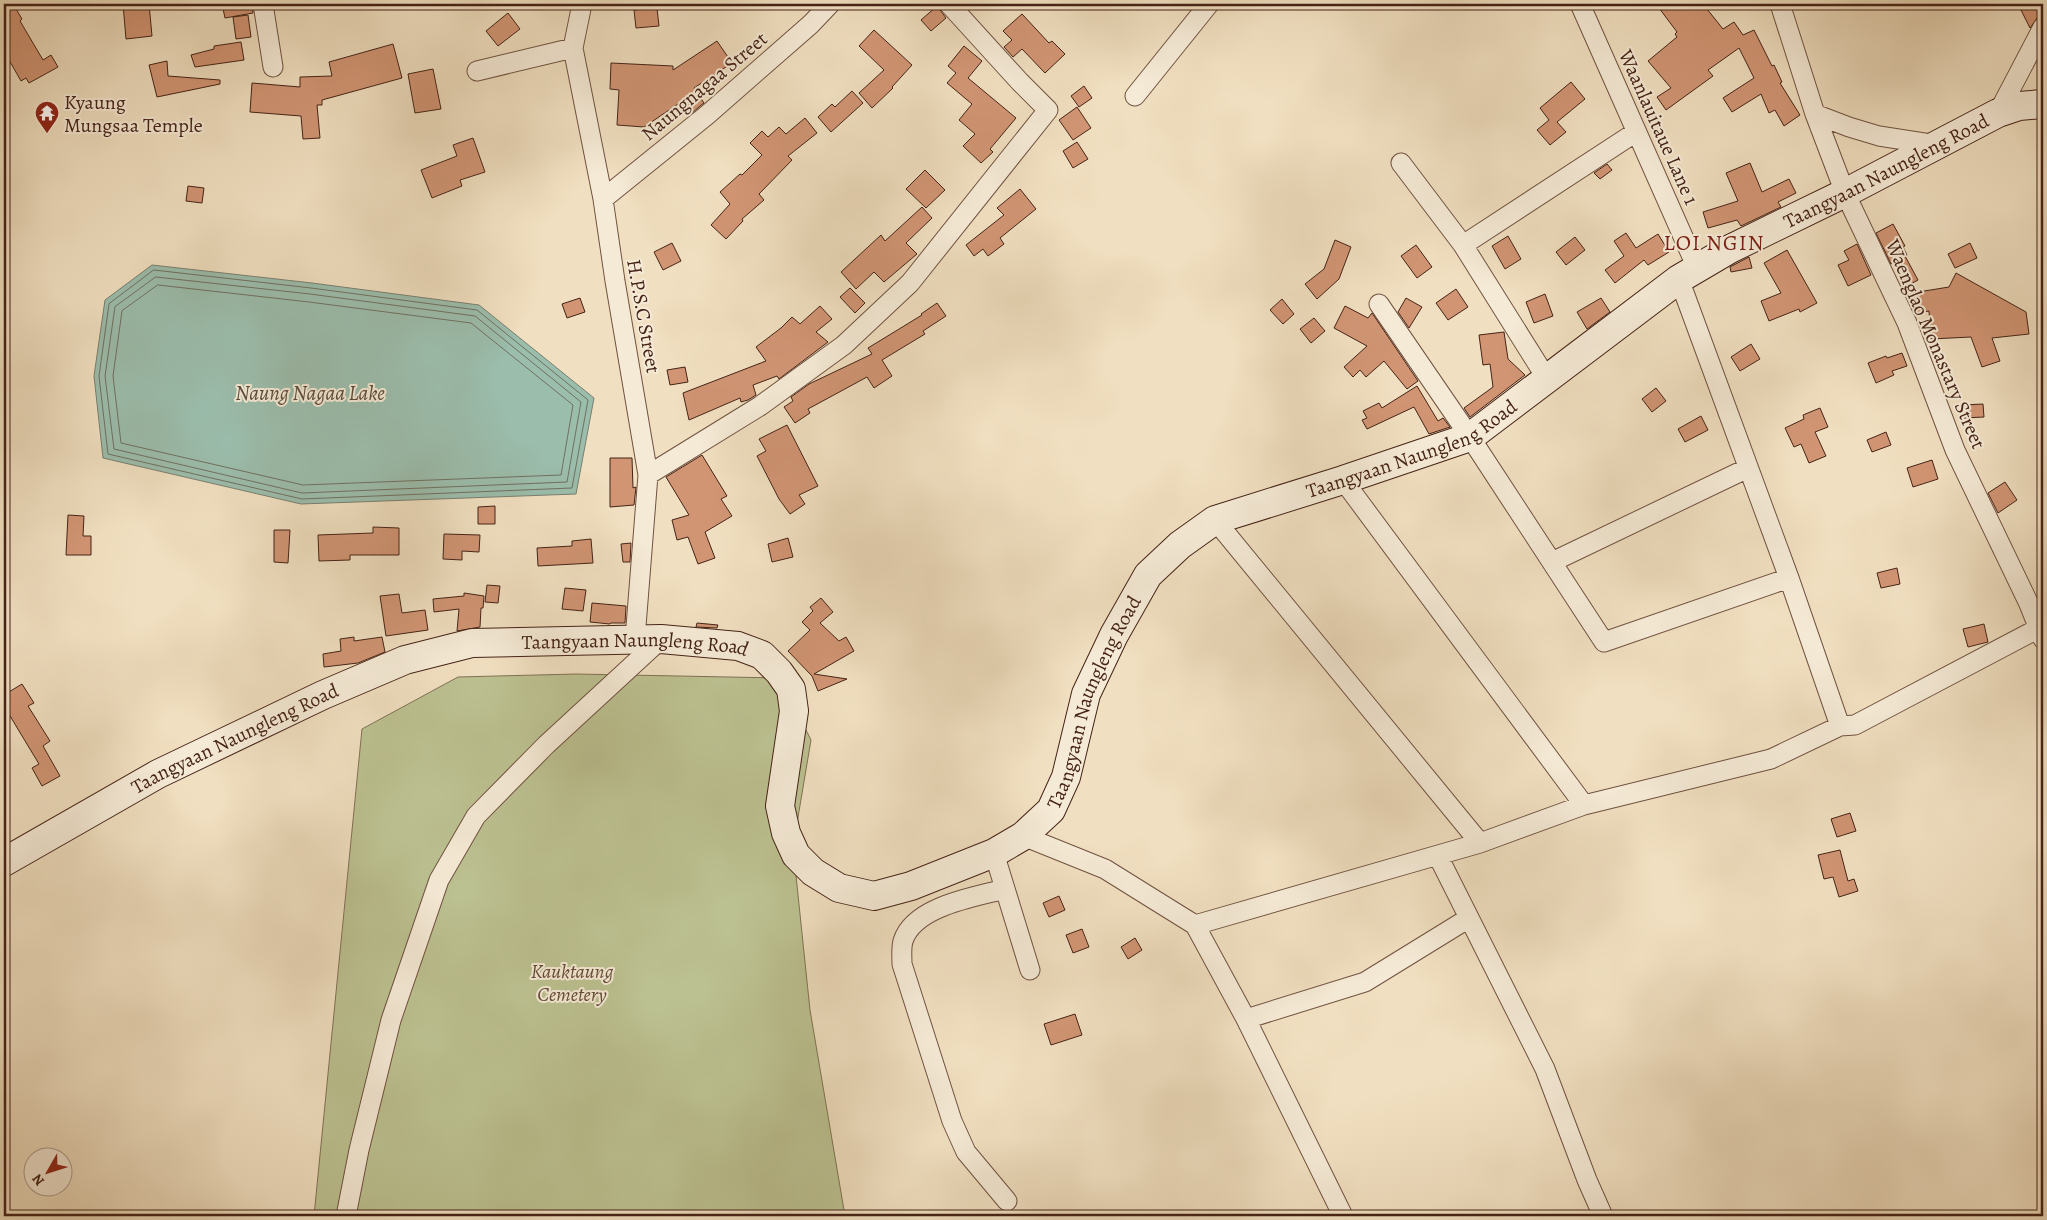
<svg xmlns="http://www.w3.org/2000/svg" width="2047" height="1220" font-family="Alegreya,serif">
<style>
.green{fill:#bcc191;stroke:#807254}
.water{fill:#9bbdac;stroke:#797f70}
.lines{fill:none;stroke-linecap:round;stroke-linejoin:round}
.shore{stroke:#707061;stroke-width:1}
.building{fill:#d19574;stroke:#452316}
.street-casing{stroke:#705240;stroke-width:21}
.secondary-casing{stroke:#452316;stroke-width:30}
.street{stroke:#f5ead6;stroke-width:19}
.secondary{stroke:#f5ead6;stroke-width:28}
.labels{text-anchor:middle;stroke-width:4;stroke-linejoin:round;paint-order:stroke}
.street-label{font-size:20px;fill:#452316;stroke:#f5ead6}
.poi-label{font-size:20px;fill:#452316;stroke:#f5ead6;text-anchor:start}
.park-label{font-size:20px;font-style:italic;fill:#634a35;stroke:#f5ead6}
.water-label{font-size:21px;font-style:italic;fill:#5a4a3c;stroke:#f5ead6}
.quarter-label{font-size:22px;letter-spacing:1px;fill:#7a1f14;stroke:#f5ead6}
</style>
<rect width="100%" height="100%" fill="#f0dfc0"/>
<filter id="stains"><feTurbulence type="fractalNoise" baseFrequency=".004" numOctaves="4"/><feColorMatrix values="0 0 0 0 .2 0 0 0 0 .09 0 0 0 0 .02 0 0 0 .5 -.17"/></filter>
<radialGradient id="worn" r=".72"><stop offset=".6" stop-color="#630" stop-opacity="0"/><stop offset="1" stop-color="#630" stop-opacity=".3"/></radialGradient>
<path class="green" d="M576,674L780,678L811,740L793,847L810,1010L845,1216H314L362,729L458,677Z"/>
<path class="water" d="M152,265L312,283L479,305L594,398L576,494L301,504L103,458L94,376L105,300Z"/>
<g class="lines">
<path class="shore" d="M154,270L311,288L477,310L588,400L572,488L302,499L108,454L99,376L109,304Z
M156,277L310,294L475,316L581,402L567,482L302,493L114,449L105,376L115,307Z
M158,285L309,302L471,323L573,405L561,475L303,485L121,443L113,376L122,311Z"/>
</g>
<path class="building" d="M4,4H13L22,19L20,21L43,60L51,55L58,67L29,83L26,78L21,81L4,51Z
M123,4H149L152,36L126,39Z
M222,4H252L253,13L225,18Z
M1656,4H1703L1723,29L1734,22L1743,35L1754,30L1772,66L1774,65L1782,82L1780,83L1800,115L1784,126L1775,110L1769,113L1761,94L1732,112L1723,98L1754,78L1739,48L1708,70L1713,76L1666,110L1657,97L1671,88L1648,61L1677,37L1675,34L1677,32Z
M2018,4H2037L2042,16L2037,18L2030,28Z
M937,6L946,18L931,31L921,20Z
M657,8L659,26L636,28L634,10Z
M508,13L520,29L498,46L486,31Z
M1022,14L1049,43L1052,41L1065,54L1045,73L1022,49L1013,57L1004,47L1012,40L1003,31Z
M248,15L251,37L236,39L233,17Z
M874,30L912,65L892,87L893,88L872,108L859,93L884,70L859,46Z
M717,41L732,63L694,88L704,103L700,106L690,115L681,102L644,127L617,125L619,90L610,89L611,63L673,66V70Z
M241,42L244,60L195,67L191,55L214,49V46Z
M393,44L402,78L322,100V105H317L320,138L303,139L301,116L250,112L252,83L300,87V77L332,76L329,62Z
M964,46L982,61L968,78L1016,118L990,149L993,152L981,163L963,146L975,134L959,120L972,104L947,83L956,73L948,66Z
M167,61L168,76L220,80V84L157,97L149,65Z
M433,69L441,109L415,113L408,74Z
M1571,82L1585,99L1557,122L1566,132L1550,145L1537,130L1549,120L1540,108Z
M1084,86L1092,98L1079,107L1071,96Z
M852,91L863,103L831,132L818,117L832,104L835,107Z
M1077,107L1091,128L1073,140L1059,120Z
M805,118L817,133L788,156L792,160L759,194L764,200L742,219L743,221L726,239L711,225L730,204L720,192L740,174L742,175L762,155L750,143L762,131L768,137L779,127L786,134Z
M473,138L485,172L460,180L462,186L432,198L421,170L457,156L453,145Z
M1077,142L1088,159L1073,168L1063,151Z
M1750,163L1762,192L1789,179L1796,193L1778,202L1781,207L1741,226L1737,220L1708,228L1703,212L1738,201L1726,173Z
M1607,164L1612,170L1600,179L1594,173Z
M925,170L945,190L926,208L906,189Z
M188,186L204,188L202,203L186,201Z
M1020,189L1036,209L1000,238L1004,244L988,256L983,249L974,256L966,245L1004,215L997,208Z
M922,207L932,218L906,243L917,254L884,282L874,272L856,289L841,272L881,235L885,241Z
M1893,224L1905,246L1903,247L1907,255L1905,256L1918,280L1907,286L1894,262L1891,264L1876,233Z
M1626,233L1636,248L1658,234L1669,252L1648,265L1644,260L1615,283L1605,270L1624,256L1614,241Z
M1508,236L1521,259L1505,269L1492,246Z
M1575,237L1585,250L1566,265L1556,252Z
M1335,240L1351,247L1339,279L1317,299L1305,284L1324,269Z
M672,243L681,261L663,270L654,252Z
M1970,243L1977,258L1955,268L1948,254Z
M1857,244L1871,275L1848,286L1838,265L1849,260L1844,251Z
M1416,245L1432,267L1417,278L1401,256Z
M1787,250L1817,303L1800,312L1799,309L1769,321L1761,301L1781,293L1764,263Z
M1749,257L1752,268L1731,272L1730,267Z
M1956,273L2026,312L2029,334L1992,338L2000,361L1982,367L1971,337L1931,339L1929,311L1915,313L1912,293L1949,287Z
M850,288L865,303L855,313L840,297Z
M1456,289L1468,307L1448,320L1436,303Z
M1545,294L1553,316L1534,323L1526,302Z
M580,298L585,312L567,318L562,304Z
M1406,298L1422,307L1409,328L1398,312Z
M1601,298L1610,312L1587,329L1577,312Z
M1282,299L1294,314L1283,324L1270,310Z
M937,303L946,316L923,331L925,334L882,360L892,376L874,388L867,377L808,409L810,413L795,423L784,407L793,401L791,397L809,384L872,354L868,348L922,315L921,314Z
M820,306L832,319L816,332L828,342L779,379L777,376L753,385L756,395L748,400L741,402L740,398L689,420L683,393L766,361L756,347L781,328L792,317L800,324Z
M1345,306L1368,318L1372,313L1418,381L1407,389L1384,361L1366,377L1360,370L1353,377L1344,367L1367,346L1334,328Z
M1314,318L1325,331L1311,343L1300,329Z
M1504,332L1508,359L1525,375L1470,417L1464,408L1493,387L1490,364L1483,365L1479,335Z
M1751,344L1760,359L1740,371L1731,357Z
M1902,353L1907,366L1892,371L1894,375L1876,383L1868,363L1886,356L1887,358Z
M685,367L688,382L670,385L667,370Z
M1417,386L1438,421L1443,418L1450,427L1429,434L1414,407L1367,429L1362,420L1367,418L1363,411L1379,403L1382,408Z
M1656,388L1666,401L1652,412L1642,399Z
M1983,404L1984,417L1964,418L1963,405Z
M1820,408L1828,427L1815,432L1826,456L1809,463L1801,444L1794,447L1785,428L1804,419L1803,415Z
M1701,416L1708,430L1685,442L1678,429Z
M787,425L818,486L799,495L805,504L790,514L779,499L757,456L766,451L759,439Z
M1886,432L1891,445L1872,452L1867,440Z
M702,455L727,496L721,499L732,516L705,532L715,558L698,564L688,537L677,540L672,520L689,515L666,477Z
M610,458H632L633,488L636,487L634,505L610,507Z
M1932,460L1938,479L1913,487L1907,468Z
M2005,482L2017,500L1998,513L1988,493Z
M495,506V524H478V507Z
M68,515L84,516L83,536H91V555H66Z
M373,527L399,528V555H350V560L319,561L318,535L373,533Z
M274,530H290L288,563L274,562Z
M444,534L480,535L479,552L462,551V560L443,559Z
M788,538L793,557L772,562L768,544Z
M591,539L593,563L538,566L537,548L572,546V541Z
M631,543L630,562H623L621,544Z
M1897,568L1900,584L1881,588L1877,573Z
M487,585L500,586L498,603L485,602Z
M565,588L586,590L583,611L562,609Z
M464,593L484,596L483,608H481L480,627L457,631L459,609L434,612L433,599L464,596Z
M399,594L402,613L425,610L428,630L386,636L380,596Z
M821,598L833,612L820,623L839,641L846,637L854,651L814,674L847,679L818,691L812,676L788,651L810,630L802,622L813,611L810,607Z
M592,603L626,606L625,623H611L610,624L590,622Z
M697,623L718,625L717,628L696,627Z
M1984,624L1988,642L1968,647L1963,629Z
M354,637V641L382,637L385,652L358,663L324,667L323,654L341,651L340,639Z
M22,684L34,703L28,706L50,741L43,746L60,776L42,786L32,768L39,764L4,706V695Z
M1850,813L1856,831L1837,837L1831,819Z
M1840,850L1848,881L1854,879L1858,891L1839,897L1833,877L1824,879L1818,855Z
M1059,896L1065,910L1049,917L1043,903Z
M1082,929L1089,947L1073,953L1066,935Z
M1135,938L1142,950L1128,959L1121,947Z
M1075,1014L1082,1035L1051,1045L1044,1024Z"/>
<g class="lines">
<defs>
<path id="street" d="M263,4L273,67
M582,4L573,48L603,199L615,281L648,475L635,639
M1580,4L1697,268
M1780,4L1815,114L1845,193L1907,323L1955,450L2029,604L2043,639
M477,71L573,48
M1135,96L1209,4
M1998,113L2043,27
M1815,114L1849,127L1879,136L1937,145
M1401,163L1463,245L1547,379
M603,199L707,115L811,24L830,4
M1463,245L1636,132
M1679,279L1789,578L1840,726
M1379,304L1470,437L1604,642L1789,578
M648,475L760,406L844,345L910,283L1048,110L1020,82L949,4
M1343,480L1584,805
M1215,520L1480,843
M1552,562L1748,468
M1023,836L1105,869L1195,925L1246,1019L1343,1216
M994,853L1030,970
M1438,856L1545,1069L1587,1180L1603,1216
M1005,889C975,897 914,906 903,941C901,948 902,957 902,964L952,1121L966,1152L1007,1201
M1195,925L1480,843L1584,805L1771,759L1840,726L1855,725L2039,628
M1246,1019L1365,982L1469,918
M346,1216L359,1150L391,1020L439,880L476,816L546,745L661,639"/>
<g id="secondary">
<path id="s1" d="M4,862L158,774L323,695L405,660L472,643L661,639L738,646L762,655L779,672L791,689L794,711L780,806L786,833L796,855L813,872L839,888L874,896L911,886L994,853L1023,836L1051,810L1066,777L1086,694L1114,635L1148,575L1180,545L1215,520L1343,480L1470,437L1679,279L1730,249L1845,193L1998,113L2019,106L2043,104"/>
</g>
</defs>
<use href="#street" class="street-casing"/>
<use href="#secondary" class="secondary-casing"/>
<use href="#street" class="street"/>
<use href="#secondary" class="secondary"/>
</g>
<defs>
<symbol id="temple-pin" viewBox="-11 -11 22 30"><path d="M0 17L-7.5 6A9.5 9.5 0 1 1 7.5 6Z" fill="#8f2418" stroke="#f5ead6"/><path d="M0-6L5-2H3V0L6.5 2.5H4V6H1.5V3h-3V6H-4V2.5H-6.5L-3 0V-2H-5Z" fill="#fff"/></symbol>
</defs>
<g fill-rule="evenodd">
<use href="#temple-pin" x="33" y="99" width="28" height="38"/>
</g>
<g class="labels">
<g class="street-label">
<text transform="translate(704 86) rotate(-40)" y="7">Naungnagaa Street</text>
<text transform="translate(1659 127) rotate(66)" y="7">Waanlauitaue Lane 1</text>
<text dy="7" stroke="none"><textPath href="#s1" startOffset="2422">Taangyaan Naungleng Road</textPath></text>
<text transform="translate(644 316) rotate(80)" y="7">H.P.S.C Street</text>
<text transform="translate(1936 344) rotate(67)" y="7">Waenglao Monastary Street</text>
<text dy="7" stroke="none"><textPath href="#s1" startOffset="1868">Taangyaan Naungleng Road</textPath></text>
<text dy="7" stroke="none"><textPath href="#s1" startOffset="682">Taangyaan Naungleng Road</textPath></text>
<text dy="7" stroke="none"><textPath href="#s1" startOffset="1432">Taangyaan Naungleng Road</textPath></text>
<text dy="7" stroke="none"><textPath href="#s1" startOffset="262">Taangyaan Naungleng Road</textPath></text>
</g>
<g class="poi-label">
<text x="64" y="109">Kyaung<tspan x="64" dy="23">Mungsaa Temple</tspan></text>
</g>
<g class="park-label">
<text x="572" y="978">Kauktaung<tspan x="572" dy="23">Cemetery</tspan></text>
</g>
<g class="water-label">
<text x="310" y="400">Naung Nagaa Lake</text>
</g>
<g class="quarter-label">
<text x="1714" y="250">LOI NGIN</text>
</g>
</g>
<rect width="2047" height="1220" fill="none" stroke="#f0dfc0" stroke-width="20"/>
<rect x="5" y="5" width="2037" height="1210" fill="none" stroke="#452316" stroke-width="2.5"/>
<rect x="10" y="10" width="2027" height="1200" fill="none" stroke="#452316"/>
<g transform="translate(48 1172) rotate(231)"><circle r="24" fill="#f5ead6" stroke="#af9a89"/>
<path d="M0-4L9 19L0 12L-9 19Z" fill="#8f2418"/>
<text y="-8" font-size="14" font-weight="bold" text-anchor="middle" fill="#452316">N</text>
</g>
<rect width="100%" height="100%" filter="url(#stains)"/>
<rect width="100%" height="100%" fill="url(#worn)"/>
</svg>
